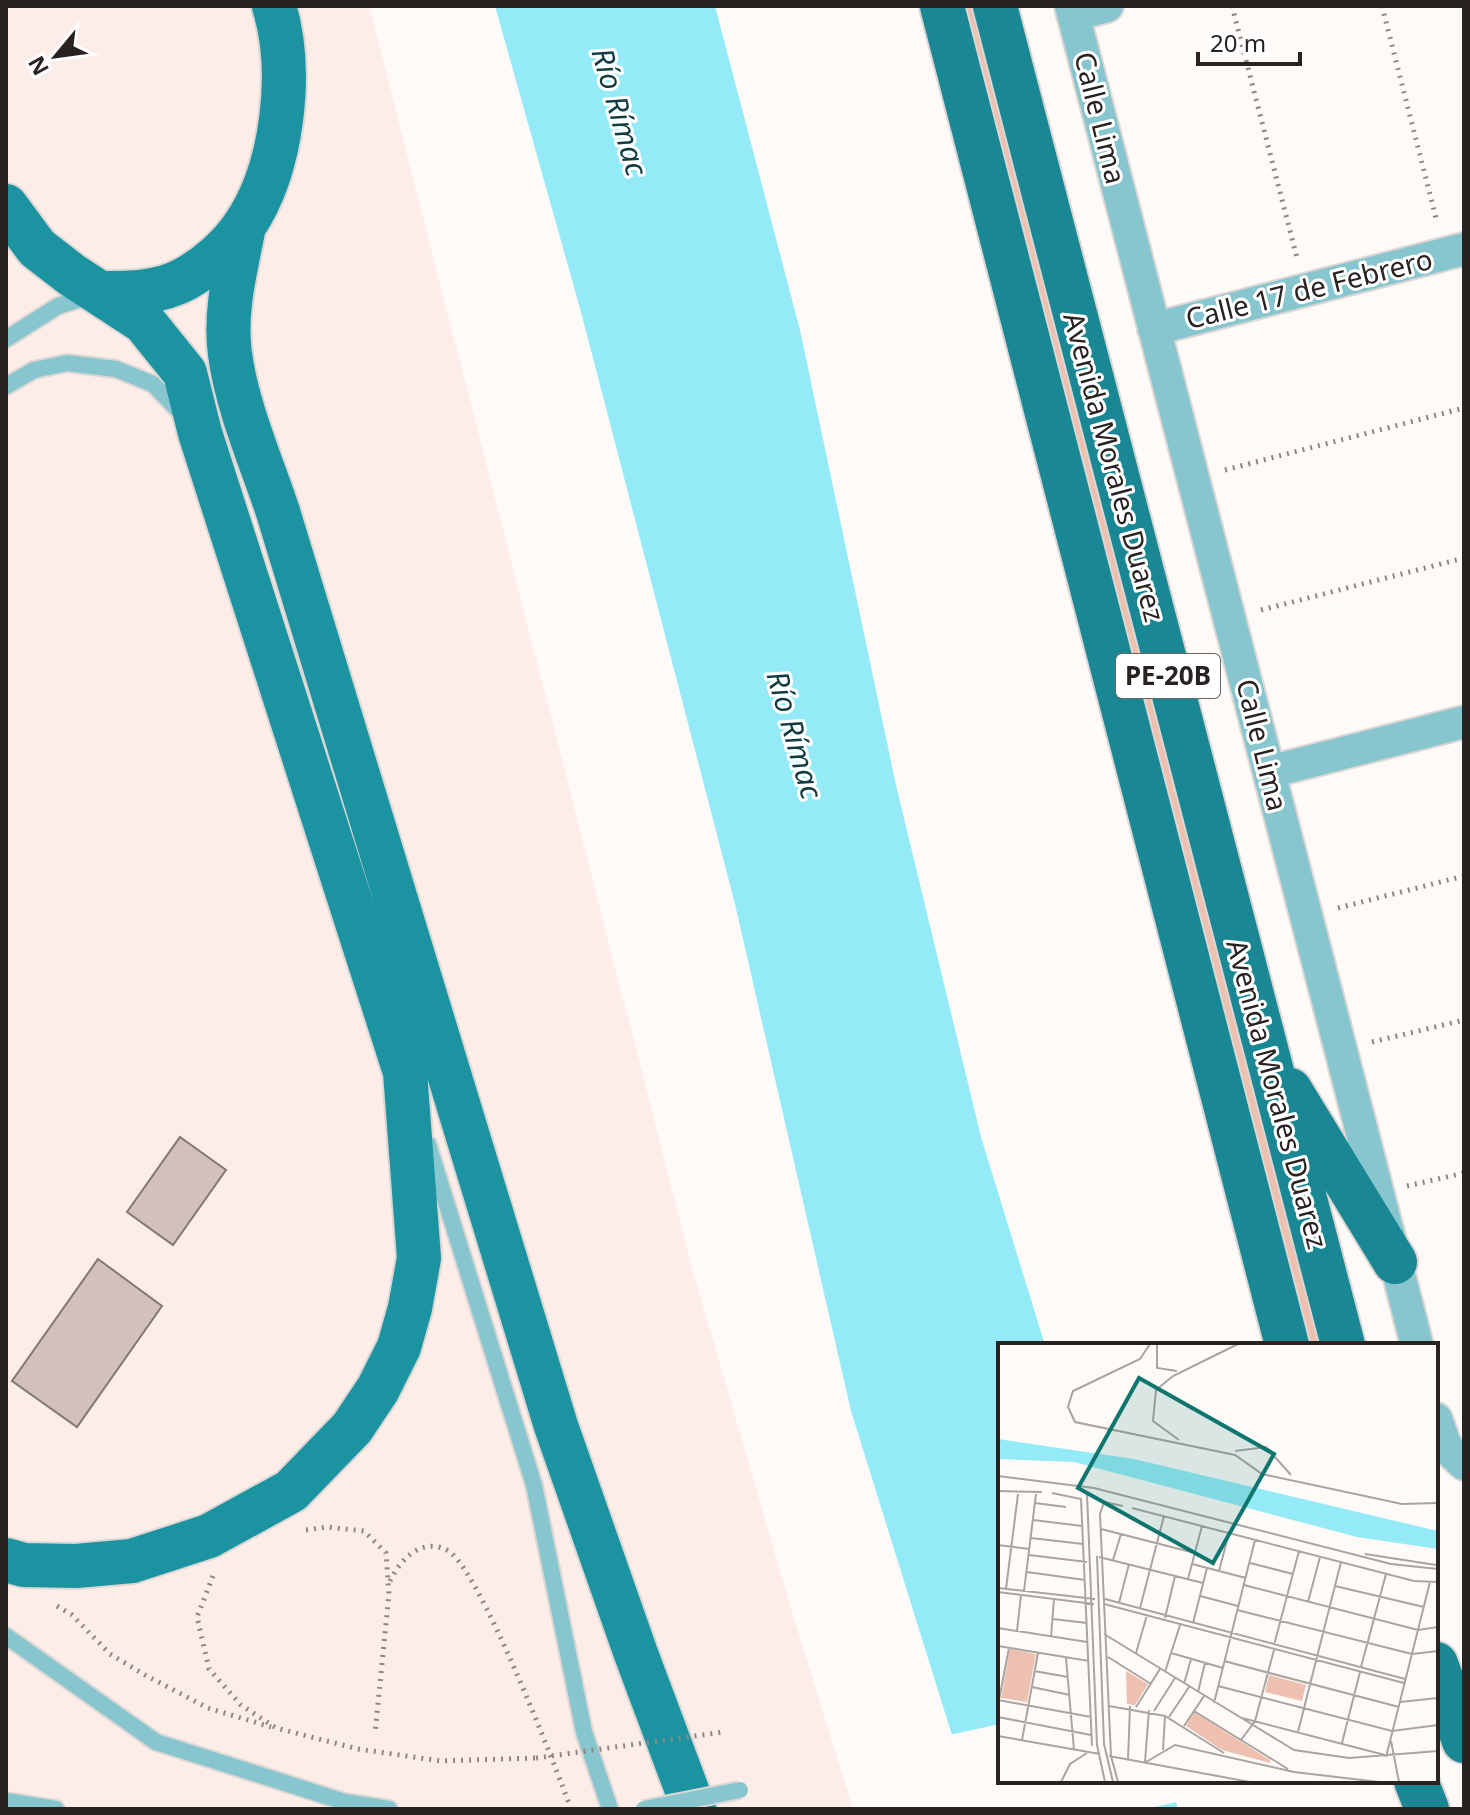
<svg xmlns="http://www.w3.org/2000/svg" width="1470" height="1815" font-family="'Noto Sans',sans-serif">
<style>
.built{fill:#fdede8}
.green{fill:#eec0b0}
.water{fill:#94eaf6}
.pier{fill:#fdfaf8}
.building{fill:#d1c0bb;stroke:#857671;stroke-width:2}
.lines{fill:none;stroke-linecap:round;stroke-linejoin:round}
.service-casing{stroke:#dbd7d5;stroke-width:20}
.minor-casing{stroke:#dbd7d5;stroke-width:36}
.primary-casing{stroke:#dbd7d5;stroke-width:48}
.trunk-casing{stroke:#dbd7d5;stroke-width:48}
.path{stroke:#8c8785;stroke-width:5;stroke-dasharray:2 6;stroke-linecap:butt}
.service{stroke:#87c6ce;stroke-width:16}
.minor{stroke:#87c6ce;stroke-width:32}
.primary{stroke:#1c93a0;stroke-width:44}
.trunk{stroke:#1a8894;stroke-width:44}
.service-bridge-casing{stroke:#dbd7d5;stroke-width:20;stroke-linecap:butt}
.path-bridge{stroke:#8c8785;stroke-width:5;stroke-dasharray:2 6;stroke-linecap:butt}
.service-bridge{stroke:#87c6ce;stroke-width:16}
.labels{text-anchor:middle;stroke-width:6;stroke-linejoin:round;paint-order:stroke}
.shield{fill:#fff;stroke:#686463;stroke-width:2}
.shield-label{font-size:26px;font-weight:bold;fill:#282220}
.street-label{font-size:28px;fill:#282220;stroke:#fff}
.water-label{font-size:30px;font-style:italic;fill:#133c42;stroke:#fff}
.inset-road{fill:none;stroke:#a8a4a2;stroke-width:2}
.view{fill:#0f766e;fill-opacity:0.15;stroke:#0f766e;stroke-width:4}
.inset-edge{fill:none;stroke:#282220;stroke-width:4}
</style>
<rect width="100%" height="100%" fill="#fdfaf8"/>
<path class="built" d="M6,6H369L692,1268L793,1616L853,1809H6Z"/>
<path class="green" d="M960,6H986L1327,1345H1305Z"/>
<path class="water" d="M495,6H715L800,330L896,785L981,1137L1045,1345H1000V1781H1170L1178,1809H975L851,1411L735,904L581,312Z"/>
<path class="pier" d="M1000,1724V1781H1174L1180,1801L1147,1809H971L949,1735Z"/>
<path class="building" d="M180,1137L226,1170L173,1245L127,1212Z
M98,1259L162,1306L77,1427L12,1381Z"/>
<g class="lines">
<defs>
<path id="service" d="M6,339L58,306L93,295
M6,386L34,370L67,363L116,369L153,384L183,415
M428,1144L534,1485L584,1732L610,1809
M6,1636L156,1742L345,1802L389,1809
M6,1801L56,1809"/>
<path id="minor" d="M1071,6L1417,1345
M1073,15L1107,6
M1154,329L1464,249
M1269,772L1464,722
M1436,1419L1446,1447L1464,1464"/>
<path id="primary" d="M6,206L37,248L72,275L144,322L185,373L200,433L405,1072L419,1258L410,1308L399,1347L378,1389L352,1428L291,1491L209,1536L132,1561L76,1566L24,1565L6,1560
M244,226C236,268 224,311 230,354C237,407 261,461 278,512L556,1426L636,1654L694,1809
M101,293C129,293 160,293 185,279C207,267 230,247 244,226C283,169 294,71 274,6"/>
<path id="trunk" d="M942,6L1287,1345
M995,6L1343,1345
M1290,1090L1395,1262
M1436,1664L1464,1741
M1416,1781L1427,1809"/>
</defs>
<use href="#service" class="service-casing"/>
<use href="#minor" class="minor-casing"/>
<use href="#primary" class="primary-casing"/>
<use href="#trunk" class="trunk-casing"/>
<path class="path" d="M1232,6L1297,258
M1382,6L1437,222
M1225,470L1464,408
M1261,610L1464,558
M1338,908L1464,876
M1372,1042L1464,1020
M1407,1186L1464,1173
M306,1530L327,1527L364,1531L386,1553L389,1594L375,1733
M213,1576L197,1617L209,1669L241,1705L276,1728L358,1749L441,1761L536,1758
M390,1581C400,1560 421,1537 447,1550C478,1565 556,1768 571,1809
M57,1606L72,1615L110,1654L145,1675L208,1708L271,1727"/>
<use href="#service" class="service"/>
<use href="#minor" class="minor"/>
<use href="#primary" class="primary"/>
<use href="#trunk" class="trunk"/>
<defs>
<path id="service-bridge" d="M644,1809L740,1790"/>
</defs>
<use href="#service-bridge" class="service-bridge-casing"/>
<path class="path-bridge" d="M536,1758L724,1732"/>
<use href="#service-bridge" class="service-bridge"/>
</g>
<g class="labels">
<rect class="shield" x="1116" y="654" width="104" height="44" rx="6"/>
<g class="shield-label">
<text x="1168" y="685">PE-20B</text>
</g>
<g class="street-label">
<text transform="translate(1100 118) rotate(76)" y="10">Calle Lima</text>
<text transform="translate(1309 289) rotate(-14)" y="10">Calle 17 de Febrero</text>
<text transform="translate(1114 467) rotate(75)" y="10">Avenida Morales Duarez</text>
<text transform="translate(1262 745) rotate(76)" y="10">Calle Lima</text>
<text transform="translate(1277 1094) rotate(75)" y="10">Avenida Morales Duarez</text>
</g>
<g class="water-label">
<text transform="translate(619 112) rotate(74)" y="10">Río Rímac</text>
<text transform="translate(794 735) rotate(74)" y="10">Río Rímac</text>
</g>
</g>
<g transform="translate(998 1343)">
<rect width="440" height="440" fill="#fdfaf8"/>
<path d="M12,306L38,311L29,359L3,355ZM128,328L150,341L137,362L129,361ZM271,332L308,342L304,358L267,349ZM196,369L272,417V420L224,407L188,383Z" fill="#eec0b0"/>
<path d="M0,96L136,116L440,188V206L359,194L76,119L0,116Z" fill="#94eaf6"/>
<path class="inset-road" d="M152,1L142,16L75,48L70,64L77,79L237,112L264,131L404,161L440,160M159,1V25L179,28M181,97L155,78L158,47L175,33L240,1M237,108L268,104L293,132M0,133L96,145L393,221L440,226M0,148L44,149M54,150L83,156L94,403M89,150L99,402L107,439M37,160L68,164M134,165L416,238L440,239M35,177L84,183M103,186L197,210M33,195L85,201M0,202L31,206M367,211L438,222M31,212L89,219M99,213L106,401L115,439M101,214L205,240M115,217L123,191M252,220L295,231M194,221L248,235M221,228L231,190M29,229L87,237M190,236L204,183M246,242L420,287L440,284M337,243L426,264M0,245L97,256M8,246L20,151M26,248L38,151M0,249L96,261M202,253L240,263M107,256L407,336M310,259L322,214M121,260L131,221M106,261L406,340M142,265L166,173M239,267L414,311L440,308M167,275L177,233M55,276L89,280M195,280L209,225M0,285L89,299M19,288L23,252M106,291L296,407L351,415L440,408M53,294L56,256M276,302L301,208M0,303L91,318M138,310L149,272M173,310L225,325M110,314L153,341M68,315L76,407M226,318L401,364M363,324L388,231M36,328L70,334M167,329L182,282M186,341L193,316M220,343L394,388L440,382M34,344L72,352M200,349L207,320M0,357L93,374M1,357L11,305M402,359L440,355M216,360L257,197M111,363L167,373L226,410M138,364L162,326M156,368L177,335M196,368L290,426M0,374L93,392M171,374L191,344M244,375L387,412M186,383L206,353M300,389L343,219M0,393L102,411M24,397L40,310M243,397L257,378L276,307M393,398L401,439M344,400L362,329M165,407L167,373M111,413L252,439M388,414L432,239M130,417L132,363M147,419L151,367M148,419L177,402L296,429L381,439M63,439L72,421L89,410M120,439L113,413L102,171L106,159L125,163"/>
<path class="view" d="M141,35L276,111L215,220L80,145Z"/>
<rect width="440" height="440" class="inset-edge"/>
</g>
<rect width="1470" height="1815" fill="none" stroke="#282220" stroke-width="16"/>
<g transform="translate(56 56) rotate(241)" stroke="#ffffff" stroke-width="6" paint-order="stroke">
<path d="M0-6L14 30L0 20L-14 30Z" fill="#282220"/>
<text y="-12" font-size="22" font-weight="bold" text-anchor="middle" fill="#282220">N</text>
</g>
<path d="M1198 52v12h102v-12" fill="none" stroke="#282220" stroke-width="4"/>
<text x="1210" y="52" font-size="24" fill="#282220" stroke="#ffffff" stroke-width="6" paint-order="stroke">20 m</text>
</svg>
